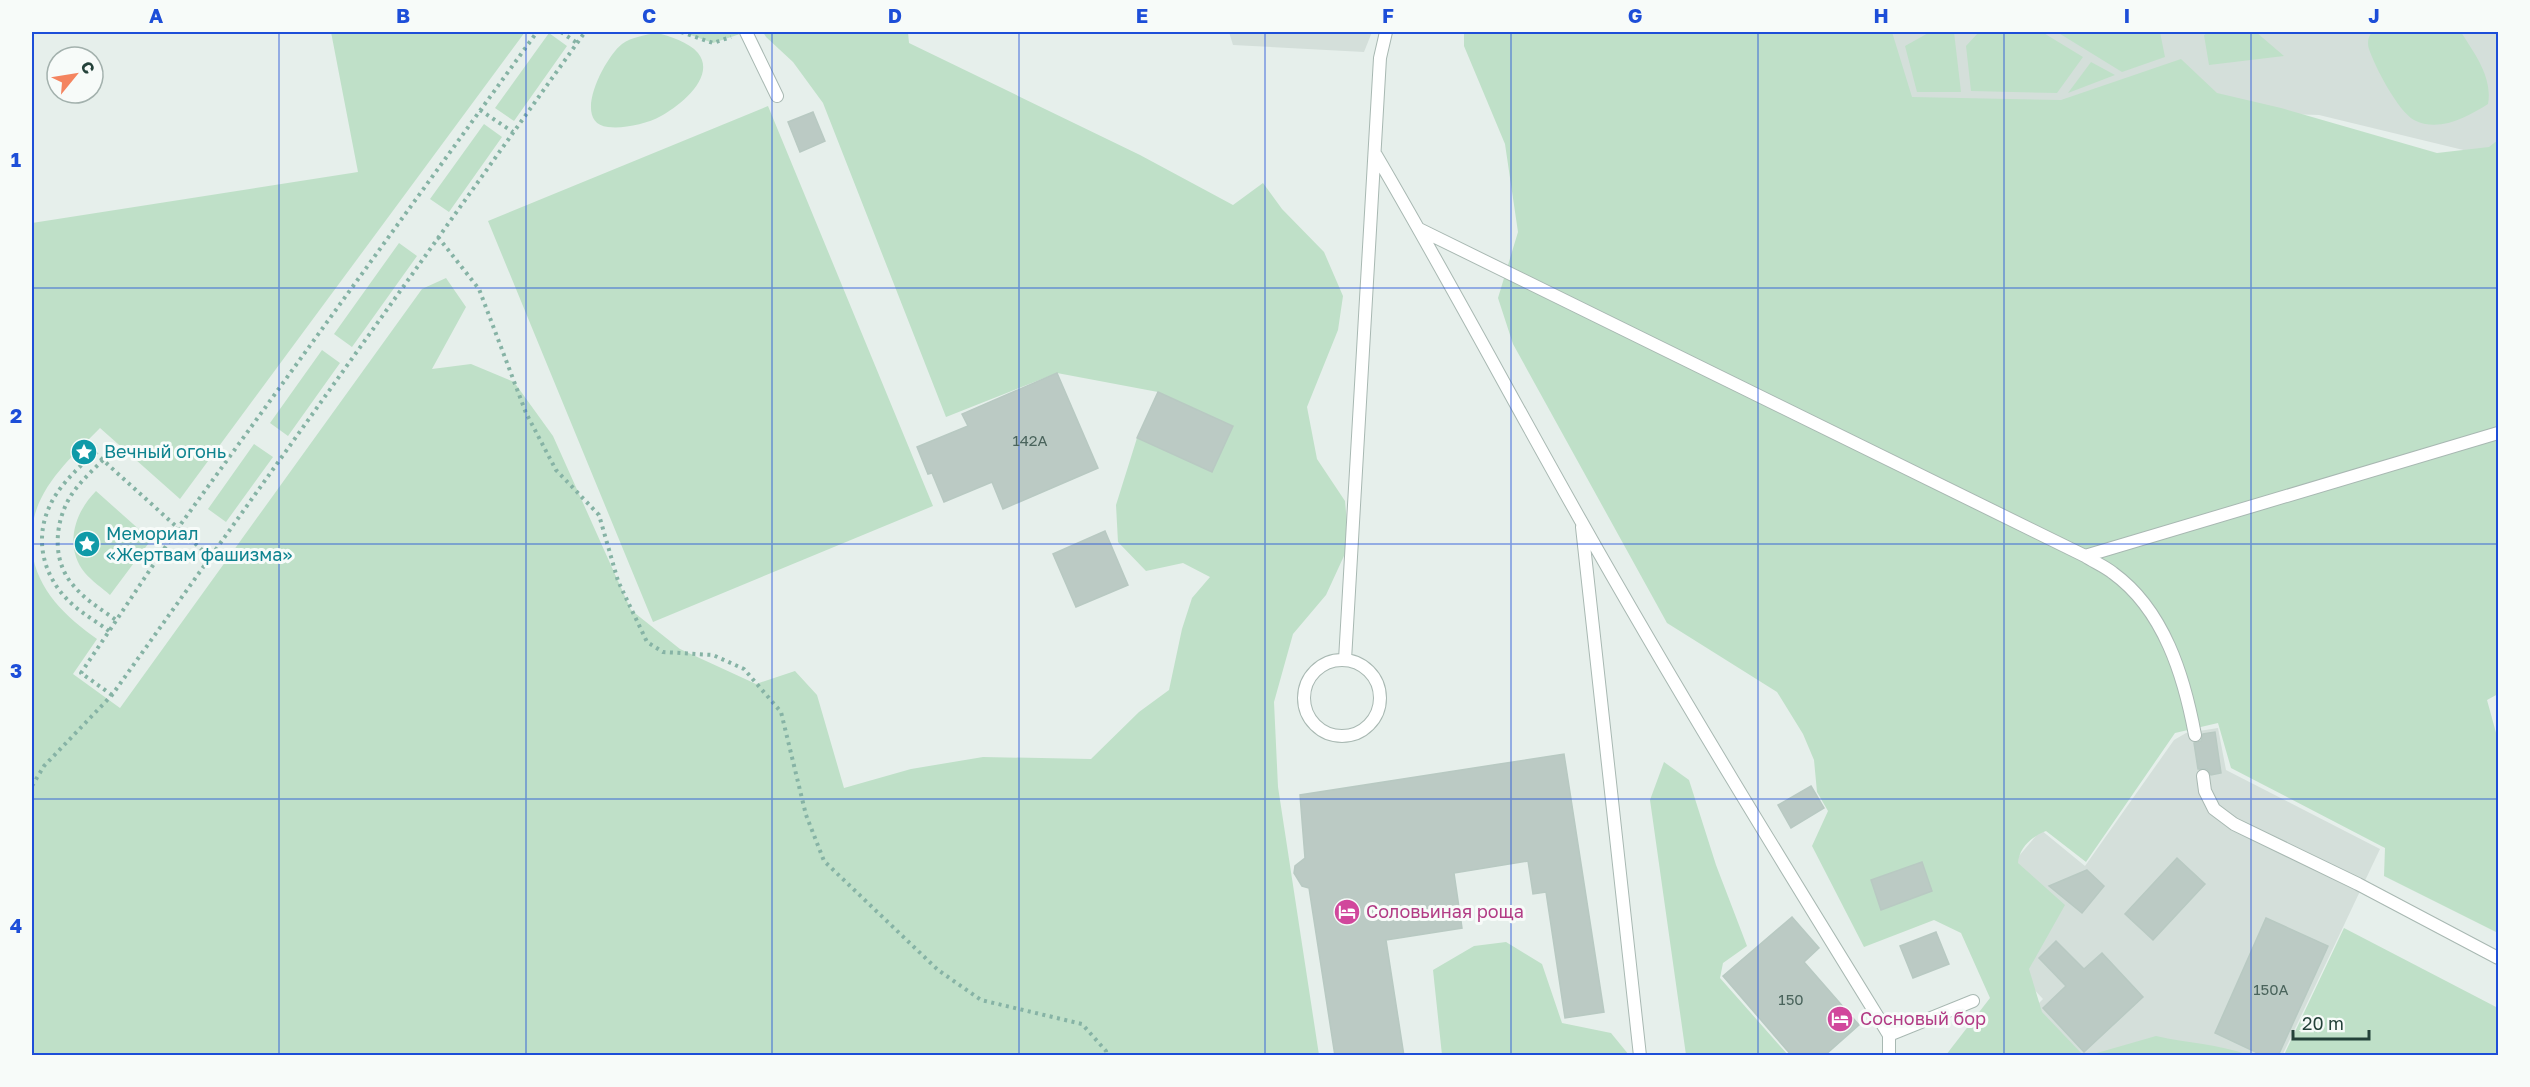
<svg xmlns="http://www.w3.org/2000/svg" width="2530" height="1087" font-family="'Golos Text',sans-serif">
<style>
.built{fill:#d4dfda}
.green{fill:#bfe0c8}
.building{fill:#bbcac4;stroke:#b8c9c2;stroke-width:1.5}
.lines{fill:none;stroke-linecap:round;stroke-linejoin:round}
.lane-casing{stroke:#a8b8b2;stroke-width:14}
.path{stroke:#86b3a5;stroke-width:4;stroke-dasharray:3 4.5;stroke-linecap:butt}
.lane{stroke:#fff;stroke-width:12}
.grid{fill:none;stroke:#1d4ed8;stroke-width:1.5;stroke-opacity:0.55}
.labels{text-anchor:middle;stroke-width:6;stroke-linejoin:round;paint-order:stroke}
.number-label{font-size:15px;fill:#4a645c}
.culture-label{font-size:18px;fill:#0d838f;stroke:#f7fbf9;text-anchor:start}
.hotel-label{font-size:18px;fill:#b23c85;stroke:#f7fbf9;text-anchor:start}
.neatline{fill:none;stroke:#1d4ed8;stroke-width:2}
.grid-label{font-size:20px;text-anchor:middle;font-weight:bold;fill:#1d4ed8}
</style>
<rect width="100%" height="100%" fill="#e6efeb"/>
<path class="built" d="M1229,32H1372L1364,52L1233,45Z
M1815,32H2498V152L2484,155L2319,115L1835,100Z
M2218,728L2226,770L2380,849L2282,1056L2079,1055L2036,1006L2043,999L2015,969L2013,863L2041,830L2085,866L2174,740L2186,733Z"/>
<path class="green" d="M331,32H525L180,499L100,428C72,457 35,488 32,531V223L358,172Z
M682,32H746L713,43Z
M763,32H908L909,43L1140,155L1233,205L1263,183L1282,209L1324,252L1343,296L1338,330L1307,407L1317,459L1345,501L1349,545L1326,595L1293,634L1274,702L1278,787L1319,1055H32V551C37,590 66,617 97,639L73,674L120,708L422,289L446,278L466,307L432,369L471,364L514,382L553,436L631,610L680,649L756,684L795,671L817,695L844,788L911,769L983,757L1091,759L1139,712L1169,690L1182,629L1192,598L1210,577L1183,563L1146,571L1118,542L1116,505L1137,438L1212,472L1233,426L1158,392L1057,373L946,417L823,103L793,62L766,37Z
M1464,32H1892L1912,97L2061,100L2181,59L2217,93L2281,108L2437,153L2489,147L2498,140V694L2487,700L2498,740V933L2384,876L2385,848L2231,768L2218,723L2175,733L2086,862L2046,831C2032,836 2019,848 2018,863L2065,905L2029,969L2042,1012L2083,1055H1946L1990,998L1961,933L1934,920L1864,947L1812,846L1828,811L1817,792L1814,760L1803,734L1777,692L1667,623L1513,344L1498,298L1518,232L1505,144L1464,46Z
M1930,32H1954L1961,92H1917L1905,46Z
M1989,32H2042L2083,57L2057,93L1971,91L1966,46L1977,34Z
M2057,32H2160L2165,57L2122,72Z
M2209,32H2256L2284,56L2209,65L2204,35Z
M2372,32H2461C2474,53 2493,77 2488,104C2467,117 2439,133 2414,120C2398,111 2375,67 2369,49C2367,43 2368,37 2372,32Z
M549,33L567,46L514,121L495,108Z
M657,33C669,36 689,42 698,53C717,77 679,106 661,116C647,124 623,129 608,127C570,123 605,57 622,44C632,37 645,35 657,33Z
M2091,62L2115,75L2068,93Z
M768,106L933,506L653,622L488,221Z
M484,124L502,137L449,212L430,199Z
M399,243L417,256L352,347L334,334Z
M322,350L340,363L288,436L270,423Z
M254,444L273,457L226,522L208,509Z
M96,491L151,540L110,595C102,588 92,581 85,573C64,547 74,513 96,491Z
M1664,762L1689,780L1716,865L1747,946L1723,963L1720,978L1788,1055H1686L1650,800Z
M2344,928L2498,1008V1055H2284Z
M1506,942L1542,964L1562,1023L1611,1033L1629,1055H1442L1433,970L1474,946Z
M2156,1036C2187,1043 2219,1044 2248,1055H2090Z"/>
<path class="building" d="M813,112L825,141L800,152L788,122Z
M1057,373L1098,468L1003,509L992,482L944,502L932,473L928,474L917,447L968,426L962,414Z
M1158,392L1233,426L1212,472L1137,438Z
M1105,531L1128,585L1076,607L1053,554Z
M2215,732L2221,773L2211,775L2207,769H2198L2194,743L2201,741L2203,734Z
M1564,754L1604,1012L1565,1018L1546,892L1533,894L1528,861L1454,873L1462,928L1386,940L1404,1056H1335L1309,888L1302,886L1294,873L1295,866L1305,858L1300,795Z
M1811,786L1824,808L1791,828L1778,805Z
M2177,858L2205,884L2153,940L2125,914Z
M1922,862L1932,891L1881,910L1871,880Z
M2087,870L2104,886L2082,913L2049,886Z
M1792,917L1819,948L1804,962L1859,1025L1824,1056H1792L1723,976Z
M2266,918L2328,946L2278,1056H2264L2215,1033Z
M1936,932L1949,964L1913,978L1900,946Z
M2056,941L2084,969L2102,953L2143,997L2084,1052L2043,1008L2066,986L2039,958Z"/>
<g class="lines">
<defs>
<path id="lane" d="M746,32L777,96
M1376,155C1447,276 1512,399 1581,521C1679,695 1784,865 1889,1035V1056
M1419,229L2085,556C2094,562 2104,566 2113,573C2164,610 2184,676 2195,735
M1582,527L1640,1056
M2085,556L2498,433
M1304 698a38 38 0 1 1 76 0a38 38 0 1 1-76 0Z
M1345,660L1380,58L1386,32
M2203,776L2205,791L2214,809L2234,824L2358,884L2498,958
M1889,1035L1973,1001"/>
</defs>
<use href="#lane" class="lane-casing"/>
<path class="path" d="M561,32L577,43
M681,32L713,43L731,37
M480,110L513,132
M438,237L479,289L526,413L556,470L599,515L618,581L647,642L663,652L713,655L744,669L781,712L806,815L824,861L938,970L981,1000L1082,1024L1106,1051L1107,1056
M103,460C93,470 83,479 74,491C55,517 50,559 73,585C85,600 101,609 116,620
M109,631C97,622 83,614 72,604C39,574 32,530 57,493C67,478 82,465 94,452L210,557
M112,695L81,673L178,528L537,32
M32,786L44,766L112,695L585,32"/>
<use href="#lane" class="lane"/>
</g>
<path class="grid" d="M279,32V1056M526,32V1056M772,32V1056M1019,32V1056M1265,32V1056M1511,32V1056M1758,32V1056M2004,32V1056M2251,32V1056M32,288H2498M32,544H2498M32,799H2498"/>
<defs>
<symbol id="sight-disc" viewBox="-11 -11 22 22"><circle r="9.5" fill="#0f9aa8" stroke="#f7fbf9"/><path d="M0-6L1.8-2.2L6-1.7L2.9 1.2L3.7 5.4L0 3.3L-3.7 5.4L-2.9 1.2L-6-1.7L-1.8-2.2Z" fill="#fff"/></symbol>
<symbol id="hotel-disc" viewBox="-11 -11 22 22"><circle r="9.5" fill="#d1479c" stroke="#f7fbf9"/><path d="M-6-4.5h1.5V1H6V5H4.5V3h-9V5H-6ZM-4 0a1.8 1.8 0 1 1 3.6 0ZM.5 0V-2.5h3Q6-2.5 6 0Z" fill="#fff"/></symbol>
</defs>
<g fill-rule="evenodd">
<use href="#sight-disc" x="69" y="437" width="30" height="30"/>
<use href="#sight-disc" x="72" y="529" width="30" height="30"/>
<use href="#hotel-disc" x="1332" y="897" width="30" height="30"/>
<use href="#hotel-disc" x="1825" y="1004" width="30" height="30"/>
</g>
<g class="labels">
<g class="number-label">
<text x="1030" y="446">142А</text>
<text x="2271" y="995">150А</text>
<text x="1791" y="1005">150</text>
</g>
<g class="culture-label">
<text x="104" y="458">Вечный огонь</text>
<text x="106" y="540">Мемориал<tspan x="106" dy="21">«Жертвам фашизма»</tspan></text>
</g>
<g class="hotel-label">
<text x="1366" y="918">Соловьиная роща</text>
<text x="1860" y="1025">Сосновый бор</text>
</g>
</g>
<rect width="2530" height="1087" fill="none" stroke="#f7fbf9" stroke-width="66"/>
<g transform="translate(75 75) rotate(60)"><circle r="28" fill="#f7fbf9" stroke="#a3b1ad" stroke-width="1.5"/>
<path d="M0-4.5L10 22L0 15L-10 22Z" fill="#f4845f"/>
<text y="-9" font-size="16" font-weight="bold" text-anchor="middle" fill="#24423a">С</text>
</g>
<path d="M2293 1030v9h76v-9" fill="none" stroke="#24423a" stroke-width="3"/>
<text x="2302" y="1030" font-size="18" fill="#24423a" stroke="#f7fbf9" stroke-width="4.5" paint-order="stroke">20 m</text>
<rect x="33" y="33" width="2464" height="1021" class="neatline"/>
<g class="grid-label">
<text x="156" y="23">A</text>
<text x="403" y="23">B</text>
<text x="649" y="23">C</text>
<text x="895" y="23">D</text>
<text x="1142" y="23">E</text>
<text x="1388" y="23">F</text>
<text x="1635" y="23">G</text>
<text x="1881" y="23">H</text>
<text x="2127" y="23">I</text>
<text x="2374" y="23">J</text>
<text x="16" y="167">1</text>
<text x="16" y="423">2</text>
<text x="16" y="678">3</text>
<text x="16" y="933">4</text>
</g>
</svg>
